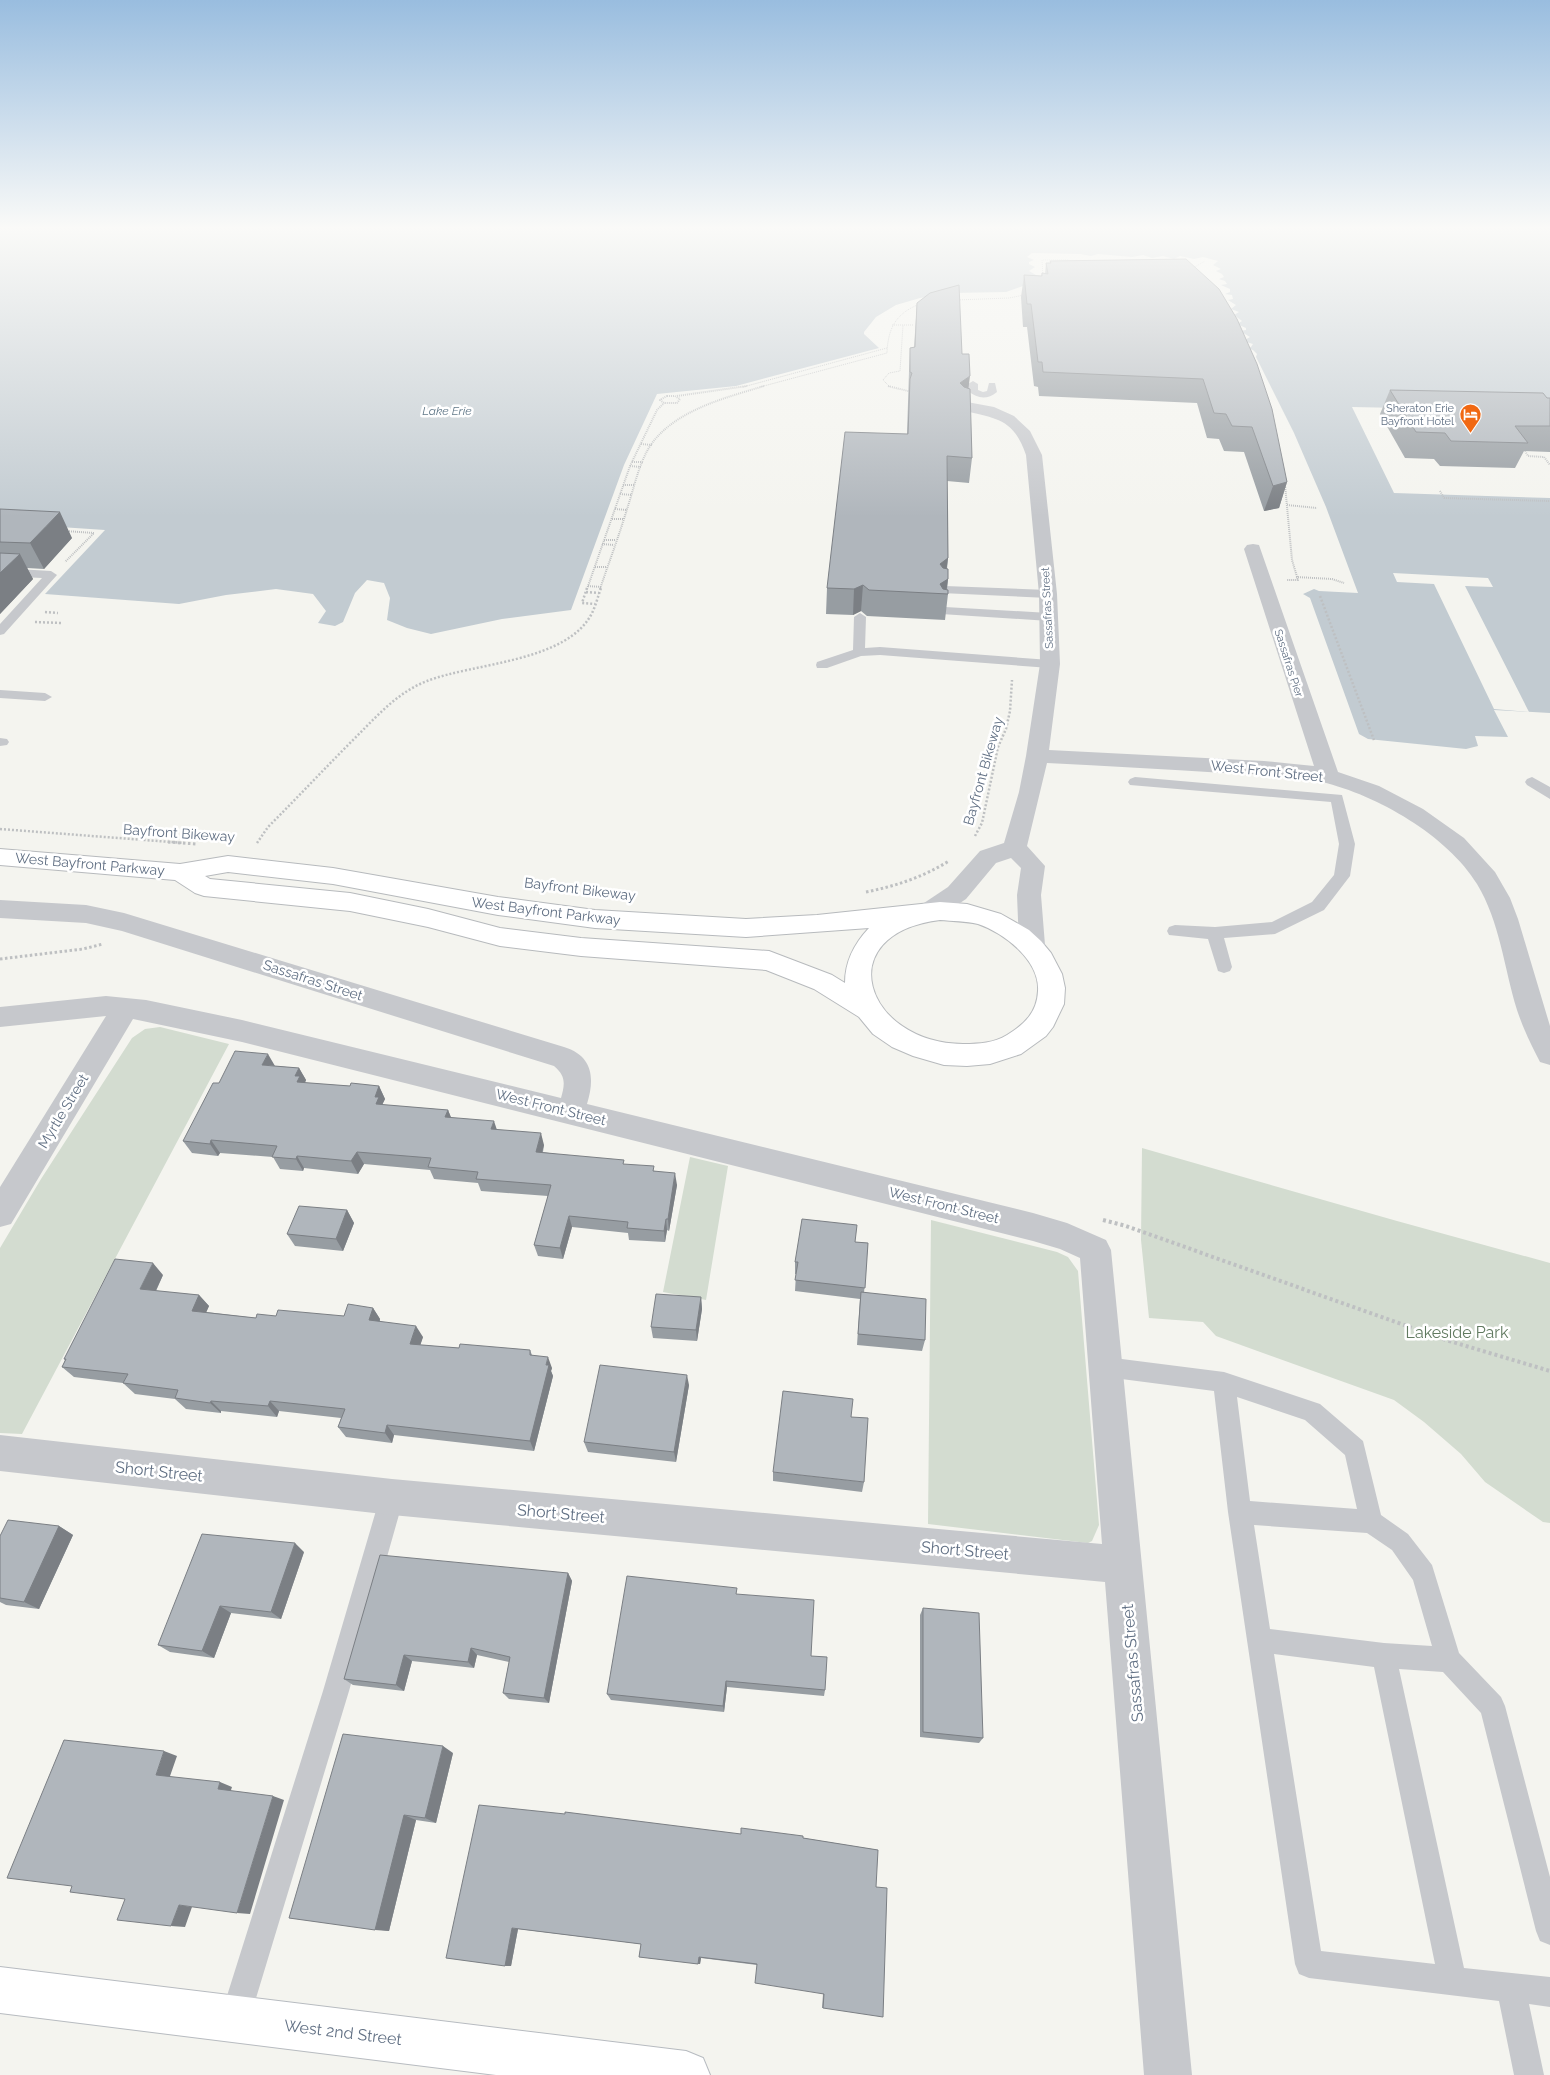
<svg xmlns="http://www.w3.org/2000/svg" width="1550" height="2075" font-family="Raleway,sans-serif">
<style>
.green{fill:#d3dcd0}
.water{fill:#c2cbd1}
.pier{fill:#f4f4ef}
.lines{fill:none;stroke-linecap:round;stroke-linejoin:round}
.secondary-casing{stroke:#b7bbc0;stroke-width:2}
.highway-casing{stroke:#b7babd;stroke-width:2}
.path-far4{stroke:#bec0c2;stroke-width:1;stroke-dasharray:1 1;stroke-linecap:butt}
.path-far3{stroke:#bec0c2;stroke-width:2;stroke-dasharray:1 1;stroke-linecap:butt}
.path-far2{stroke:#bec0c2;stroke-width:2.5;stroke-dasharray:2 2;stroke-linecap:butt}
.path-far1{stroke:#bec0c2;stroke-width:3;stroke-dasharray:2.5 2.5;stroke-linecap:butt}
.path{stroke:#bec0c2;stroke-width:4;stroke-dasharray:3 3;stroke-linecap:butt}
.lane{fill:#c6c8cc;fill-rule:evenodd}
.street{fill:#c6c8cc;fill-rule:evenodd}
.secondary{fill:#fff;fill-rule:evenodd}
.highway{fill:#fff;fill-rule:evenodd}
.wall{fill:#979da2}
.shaded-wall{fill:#7b7f84}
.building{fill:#b0b6bc;stroke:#7b7f84}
.labels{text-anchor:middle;stroke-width:5;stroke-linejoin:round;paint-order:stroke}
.far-poi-label{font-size:11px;fill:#606f83;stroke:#fff;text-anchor:end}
.far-street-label{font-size:11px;fill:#606f83;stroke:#fff}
.far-water-label{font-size:12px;font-style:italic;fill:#617888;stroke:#fff}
.street-label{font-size:14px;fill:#606f83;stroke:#fff}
.near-park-label{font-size:16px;fill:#617a60;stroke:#fff}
.near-street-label{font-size:16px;fill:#606f83;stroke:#fff}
</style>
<rect width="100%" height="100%" fill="#f4f4ef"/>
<path class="green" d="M160,1027L229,1044L22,1434L0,1433V1248L41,1179L132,1038L145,1029Z
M1142,1148L1397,1221L1550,1263V1523L1543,1522L1485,1482L1461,1454L1424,1422L1394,1400L1216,1336L1203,1322L1149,1318L1141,1240Z
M690,1157L728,1166L706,1300L663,1292Z
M931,1220L1057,1252L1068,1257L1078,1271L1099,1525L1092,1541L1088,1543L928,1524Z"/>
<path class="water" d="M0,226H1550V411L1352,407L1394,493L1550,498V713L1494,710L1508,737L1475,736L1478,746L1466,749L1368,739L1359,734L1310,598L1303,594L1314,589L1319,591L1358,593L1326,507L1294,433L1256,357L1257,354L1253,350L1246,348L1251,347L1253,344L1243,341L1250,337L1240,331L1246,330V328L1237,324L1242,321L1234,315L1239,312L1231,309L1236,305L1228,300L1233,299L1232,295L1225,294L1230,292V289L1221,285L1227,284L1225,281L1219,279L1224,277L1222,274L1216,271L1221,269L1213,265L1218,261L1203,257L1194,259L1180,256L1174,259L1163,256L1152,258L1143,255L1132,257L1098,254L1091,256L1080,254L1032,253L1027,257L1034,260L1029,262V264L1035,267L1029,271L1036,275L1031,277L1034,282L1006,292L951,293L920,298L896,305L876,317L864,332V334L879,348L736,386L657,394L624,465L571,610L502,619L431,634L407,628L387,620L390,598L384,583L367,580L355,593L343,622L335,626L318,623L326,611L313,594L276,589L226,595L179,604L45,594L105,530L0,523Z"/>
<path class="pier" d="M1393,573L1488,578L1493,587L1465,586L1529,712L1494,709L1434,584L1397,582Z"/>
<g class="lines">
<defs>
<path id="secondary" d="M0,1967L686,2051L703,2058L710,2075H496L0,2013Z"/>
<path id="highway" d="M0,849L180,864L228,856L333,868L498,897L595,910L746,919L817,915L940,902L967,904L1001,914L1029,930L1041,941L1051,953L1062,974L1065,988L1064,1004L1053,1027L1046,1036L1021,1054L990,1064L967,1066L944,1065L913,1056L892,1047L873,1034L859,1017L814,989L766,970L581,956L500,946L428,927L350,911L204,896L195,893L175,880L0,865ZM228,872L333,884L498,915L595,928L746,937L869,928C854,944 845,961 845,983L832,975L769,951L581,938L500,928L428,909L350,893L210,879L205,876ZM940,920C952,921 966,921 978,924C1004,933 1040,960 1038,991C1037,1012 1025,1024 1007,1035C994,1043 979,1044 963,1044C865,1043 828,934 940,920Z"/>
</defs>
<use href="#secondary" class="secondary-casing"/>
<use href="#highway" class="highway-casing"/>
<path class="path-far4" d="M1193,268L1205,261
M1043,277L1042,260H1068
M956,300L1009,298L1024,295
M892,325H913
M743,387L887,348
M760,387L887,353C888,328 896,313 920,304
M890,387L883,380L889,373L900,371L903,325"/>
<path class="path-far3" d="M888,386L912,392
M667,396H675L680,399L677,403H664L660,400Z
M677,396L747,386
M641,444L652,445
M1525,451L1528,456L1544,457L1550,465
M632,462H643
M630,466L641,467
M623,485H634
M1285,485L1292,560L1298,580H1287
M1440,491L1444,498L1550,501
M620,494L632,495
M1287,505L1317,508
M615,509L627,510
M612,519H623
M65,531L94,533L65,562
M604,540H616
M602,544L614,545
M595,567H607
M1296,577L1332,579L1344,583
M588,586L601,587
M587,589L630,466L657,410L664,403
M600,589C609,562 619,536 627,509C635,486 640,454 658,436C684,408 728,397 764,386"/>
<path class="path-far2" d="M587,588L582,603L595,604
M586,592L599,593
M1320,596L1374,740
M45,612L58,613
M35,622L61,623
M0,829L184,843
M975,836L982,823L998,747L1006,729L1010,711L1012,680
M257,843L268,827C298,797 326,767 356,737C377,716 398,692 427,681C473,663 568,662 592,613C596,605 598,596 601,588"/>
<path class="path-far1" d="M168,842L196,844
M866,892C896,886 923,877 949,861
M0,959L83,949L103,944"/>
<path class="path" d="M1103,1220L1126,1226L1446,1340L1550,1371"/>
<path class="lane" d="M973,381L978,384V390L983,392L987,391L989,383H995L997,392C987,400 978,399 968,391V384Z
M0,568L51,571L57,575L4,634L0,635V624L42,578L0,576Z
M945,586L1048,590L1054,594L1048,598L941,593L939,590Z
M945,607L1049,613L1055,617L1049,621L941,614L939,611Z
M860,613L866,617L865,648L880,647L1050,660L1056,664L1050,668L880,655L861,656L827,668H817L816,665L817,662L853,650L854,617Z
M0,690L45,693L52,697L45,701L0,698Z
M0,738L7,739L9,742L7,745L0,746Z
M1135,777L1342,795L1355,844L1350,876L1324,910L1275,934L1224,938L1232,967L1230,971L1224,973L1218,971L1208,939L1169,935L1167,931L1169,927L1175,925L1215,927L1272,922L1312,902L1334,875L1339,844L1331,802L1130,785L1128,782L1130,779Z
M1532,777L1550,787V799L1527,785L1525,782L1527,779Z
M1106,1357L1224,1372L1320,1404L1363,1441L1381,1515L1408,1534L1432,1565L1459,1653L1501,1697L1505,1706L1550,1877V1945L1540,1941L1536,1931L1481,1713L1443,1672L1399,1669L1464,1968L1550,1977V2007L1529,2004L1544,2075H1514L1499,2001L1309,1978L1299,1974L1295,1964L1228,1512L1214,1391L1106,1377L1098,1374L1095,1367L1098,1360ZM1237,1397L1305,1420L1345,1455L1357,1509L1250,1501ZM1254,1525L1367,1533L1392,1550L1413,1580L1432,1646L1384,1643L1270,1629ZM1274,1654L1374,1667L1435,1964L1321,1951Z
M392,1485L400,1489L404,1497L349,1691L250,2018L245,2028L235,2033L225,2028L220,2018L323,1691L380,1497L384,1489Z"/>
<path class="street" d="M967,402L994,407L1014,416L1030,431L1042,455L1057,594L1060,664L1049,750L1264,761L1314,766L1244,549L1247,545L1253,544L1259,545L1338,772L1379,786L1423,809L1464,838L1495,872L1510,898L1518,919L1550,1026V1065L1540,1062C1531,1045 1523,1028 1517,1010C1504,968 1500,922 1477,884C1448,836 1377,795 1322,782C1290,774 1257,775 1224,773C1165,769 1106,766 1047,763L1027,846L1045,866L1041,895L1045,945L1041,952L1032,954L1023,952L1019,945L1017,895L1021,868L1011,858L996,863L966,899L936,919L927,922L918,919L914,913L918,907L948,887L980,851L1004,843L1019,792L1026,756L1040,664L1039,594L1026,455C1013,417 995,419 962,410L959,407L962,404Z
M0,900L86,905L124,913L564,1047C593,1056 595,1078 587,1104L1033,1213L1067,1223L1106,1240L1111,1250L1192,2075H1144L1105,1582L392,1515L0,1471V1435L392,1479L1102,1544L1080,1258L1060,1249L1033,1241L242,1042L133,1019L11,1224L0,1227V1187L106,1016L0,1027V1007L106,996L146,1000L242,1020L561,1098C565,1084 566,1076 554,1066L122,931L86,923L0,918Z"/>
<use href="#secondary" class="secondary"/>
<use href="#highway" class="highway"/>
</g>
<path class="wall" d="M1186,259L1287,482L1279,508L1264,511L1244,452L1224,451L1219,439L1207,438L1197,403L1039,396L1038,387L1034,386L1027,327H1023L1021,297L1024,275L1041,276L1042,273L1045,274L1046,263H1050V261Z
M917,303L962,354L968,389L972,458L969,483L947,481L948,558L947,569L948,579L947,590L948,594L945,620L867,616L861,611L853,615L826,614L827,588L907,434L909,371L910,348L914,347Z
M1390,390L1550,398V452L1524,451L1515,468L1440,466L1434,459L1405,458L1380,414Z
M0,509L72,538L44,569L27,568L33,579L0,614Z
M274,1066L299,1068L306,1080L305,1083L350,1086H379L385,1099L382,1105L448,1110L451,1118L496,1129L544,1145L543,1152L625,1165L655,1171L677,1185L669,1231L667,1230L665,1242L629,1240L628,1233L572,1227L563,1259L538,1256L534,1245L548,1196L481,1191L478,1183L434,1179L430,1170L364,1164L358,1174L304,1168L303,1171L280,1169L273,1157L220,1153L218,1156L192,1153L183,1141L219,1083Z
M347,1210L354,1223L343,1251L295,1246L287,1234Z
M855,1242L868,1243L864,1293L925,1340L922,1351L857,1345L860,1299L795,1291L796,1274H795V1262Z
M163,1275L156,1291L199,1295L209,1306L206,1312L256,1318L276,1316H344L373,1308L380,1319V1321L423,1337L420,1345L459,1348L530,1350L532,1355L552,1368L551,1371L553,1376L534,1451L394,1435L392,1443L346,1437L338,1427L341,1418L279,1411L277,1417L221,1411V1413L186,1409L175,1399L135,1394L123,1383L74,1377L62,1367L65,1360L64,1359Z
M701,1297L702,1309L697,1341L653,1338L651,1327Z
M689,1385L676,1462L588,1452L584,1442Z
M773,1472L864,1482L862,1492L773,1481Z
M59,1526L73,1535L39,1609L6,1605L0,1602V1536Z
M304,1552L281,1619L231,1613L214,1658L170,1652L158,1645Z
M568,1573L572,1581L549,1703L509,1699L503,1693L509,1662L477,1655L474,1668L412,1661L404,1691L353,1685L344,1679Z
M737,1595L825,1690L824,1696L727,1687L724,1712L611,1700L607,1694Z
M923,1608L983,1738L979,1743L920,1737V1615Z
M453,1753L436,1823L416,1820L389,1931L289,1918Z
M741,1834L803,1838L878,1850L823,2008H822L823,1994L757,1965L701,1958L700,1964L639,1957L641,1944L518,1929L511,1966L446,1958Z"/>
<path class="shaded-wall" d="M970,376L967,400L960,383Z
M1287,482L1279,508L1264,511L1273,486Z
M60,512L72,538L44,569L30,543Z
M20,554L33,579L0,614V573Z
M948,558L945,581L948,579L946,594L939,593L940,564Z
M863,585L861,611L853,615L854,589Z
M268,1054L275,1066L262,1065Z
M299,1068L306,1080L304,1084L297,1082L295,1076Z
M379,1086L385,1099L382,1105L376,1104L375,1097Z
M448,1110L453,1122L445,1117Z
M494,1121L498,1133L491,1129Z
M541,1133L544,1145L539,1164L536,1152Z
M211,1140L220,1153L218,1156L210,1144Z
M357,1152L364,1164L358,1174L351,1161Z
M297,1156L304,1168L303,1171L296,1159Z
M675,1173L677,1185L669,1231L668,1219Z
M347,1210L354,1223L343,1251L336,1239Z
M569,1216L572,1227L563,1259L560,1248Z
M666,1219L667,1230L665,1242L664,1231Z
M153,1263L163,1275L151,1301L140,1289Z
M199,1295L209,1306L202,1322L192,1311Z
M701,1297L702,1309L697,1341L696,1330Z
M373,1308L380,1319L376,1331L369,1320Z
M416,1326L423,1337L417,1355L410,1344Z
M548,1357L552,1368L551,1371L553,1376L534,1451L530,1441Z
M687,1375L689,1385L676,1462L674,1452Z
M211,1401L221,1411V1413L210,1403Z
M270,1401L279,1411L277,1417L268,1406Z
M387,1425L394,1435L392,1443L385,1433Z
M59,1526L73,1535L39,1609L24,1602Z
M295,1543L304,1552L281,1619L271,1612Z
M568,1573L572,1581L549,1703L544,1698Z
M220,1606L231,1613L214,1658L202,1651Z
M471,1648L477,1655L474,1668L468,1662Z
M404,1655L412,1661L404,1691L396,1685Z
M726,1681L727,1687L724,1712L723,1706Z
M443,1746L453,1753L436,1823L425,1818Z
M164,1751L177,1756L169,1779L156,1775Z
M220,1782L232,1787L230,1793L218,1789Z
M273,1796L284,1800L250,1914L237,1913Z
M404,1815L416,1820L389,1931L375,1930Z
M179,1905L192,1907L185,1927L171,1926Z
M512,1928L518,1929L511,1966H505Z
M699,1957L701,1958L700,1964H698Z"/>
<path class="building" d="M1186,259L1219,289L1237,319L1257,364L1272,409L1287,482L1273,486L1252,427L1232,426L1226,414L1214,413L1203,379L1043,372L1042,362H1038L1031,304H1027L1024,275L1042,276V273L1048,274L1046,263H1051L1050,261Z
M959,285L962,354H969L970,376L960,383L964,387L970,389L972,458L947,456L948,558L940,564L943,568L948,569V579L940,584L943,589L948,590V594L869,590L863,585L854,589L827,588L845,432L908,434L910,379L912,373L910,372V348L915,347L917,303L930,293Z
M1390,390L1543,393L1547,398H1550V426H1515L1528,443L1451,441L1445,433L1416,432Z
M0,509L60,512L30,543L0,542Z
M0,553L20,554L0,573Z
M235,1051L268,1054L262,1065L299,1068L295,1076H300L297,1082L350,1086L351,1083L379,1086L375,1097H379L376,1104L448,1110L445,1117L494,1121L491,1129L541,1133L536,1152L624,1160L623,1164L654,1166L653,1171L675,1173L668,1219H666L664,1231L627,1228L628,1222L569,1216L560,1248L534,1245L551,1185L476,1179L478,1172L428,1167L431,1158L357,1152L351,1161L297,1156L296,1159L272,1157L277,1146L211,1140L210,1144L183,1141L213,1083H219Z
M299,1206L347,1210L336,1239L287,1234Z
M802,1219L857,1225L855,1242L868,1243L865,1288L795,1280L798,1262H795Z
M115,1259L153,1263L140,1289L199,1295L192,1311L256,1318L257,1314L276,1316L278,1310L344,1316L348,1304L373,1308L369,1320L416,1326L410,1344L459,1348L460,1344L530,1350V1355L548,1357L546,1365H549L530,1441L387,1425L385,1433L338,1427L345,1409L270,1401L268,1406L211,1401L210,1403L175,1398L178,1390L123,1383L128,1374L62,1367L66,1359H64Z
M861,1292L926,1299L925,1340L858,1334Z
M656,1294L701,1297L696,1330L651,1327Z
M600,1365L687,1375L674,1452L584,1442Z
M783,1391L853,1399L851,1417L868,1418L864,1482L773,1472Z
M8,1520L59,1526L24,1602L0,1598V1536Z
M202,1534L295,1543L271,1612L220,1606L202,1651L158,1645Z
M380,1555L568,1573L544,1698L503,1693L510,1657L471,1648L468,1662L404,1655L396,1685L344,1679Z
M627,1576L737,1588L736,1594L814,1600L811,1656L827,1657L825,1690L726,1681L723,1706L607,1694Z
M923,1608L979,1613L983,1738L923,1732Z
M343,1734L443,1746L425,1818L404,1815L375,1930L289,1918Z
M64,1740L164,1751L156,1775L220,1782L218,1789L273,1796L237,1913L179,1905L171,1926L117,1920L125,1899L70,1892L72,1886L7,1878Z
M479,1805L565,1814V1812L741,1834V1828L803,1836V1838L878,1850L876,1887L887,1888L883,2017L823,2008L824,1994L755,1983L757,1964L699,1957L698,1964L639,1957L641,1944L512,1928L505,1966L446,1958Z"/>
<linearGradient id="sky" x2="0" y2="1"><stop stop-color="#99bddf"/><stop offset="0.44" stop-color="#fafaf8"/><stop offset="1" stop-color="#fafaf8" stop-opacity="0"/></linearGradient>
<rect width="1550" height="517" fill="url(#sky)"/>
<defs>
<symbol id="hotel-pin" viewBox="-11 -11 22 30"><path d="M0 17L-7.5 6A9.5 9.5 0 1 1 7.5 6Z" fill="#f16812" stroke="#fff"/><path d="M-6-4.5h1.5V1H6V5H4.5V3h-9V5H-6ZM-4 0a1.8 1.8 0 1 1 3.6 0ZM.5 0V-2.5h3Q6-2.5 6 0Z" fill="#fff"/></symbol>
</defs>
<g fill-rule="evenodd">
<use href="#hotel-pin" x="1458" y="402" width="25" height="34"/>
</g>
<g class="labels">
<g class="far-poi-label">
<text x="1454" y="412">Sheraton Erie<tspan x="1454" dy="13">Bayfront Hotel</tspan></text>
</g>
<g class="far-street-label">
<text transform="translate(1047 608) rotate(-93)" y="4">Sassafras Street</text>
<text transform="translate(1289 663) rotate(72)" y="4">Sassafras Pier</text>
</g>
<g class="far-water-label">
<text x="447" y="415">Lake Erie</text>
</g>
<g class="street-label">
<text transform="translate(983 771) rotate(-74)" y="5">Bayfront Bikeway</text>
<text transform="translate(1267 771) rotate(6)" y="5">West Front Street</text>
<text transform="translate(179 833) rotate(4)" y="5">Bayfront Bikeway</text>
<text transform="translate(90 864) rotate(5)" y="5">West Bayfront Parkway</text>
<text transform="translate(580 889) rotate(7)" y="5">Bayfront Bikeway</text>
<text transform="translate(546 911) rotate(7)" y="5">West Bayfront Parkway</text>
<text transform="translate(313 980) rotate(18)" y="5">Sassafras Street</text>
<text transform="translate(551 1107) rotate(14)" y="5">West Front Street</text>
<text transform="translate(63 1111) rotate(-59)" y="5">Myrtle Street</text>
<text transform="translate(944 1205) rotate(14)" y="5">West Front Street</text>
</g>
<g class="near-park-label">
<text x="1457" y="1338">Lakeside Park</text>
</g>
<g class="near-street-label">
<text transform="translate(159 1471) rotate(6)" y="6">Short Street</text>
<text transform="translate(561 1513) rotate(5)" y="6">Short Street</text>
<text transform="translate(965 1550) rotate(5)" y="6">Short Street</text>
<text transform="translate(1132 1663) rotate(-95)" y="6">Sassafras Street</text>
<text transform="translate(343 2032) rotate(7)" y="6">West 2nd Street</text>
</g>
</g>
</svg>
